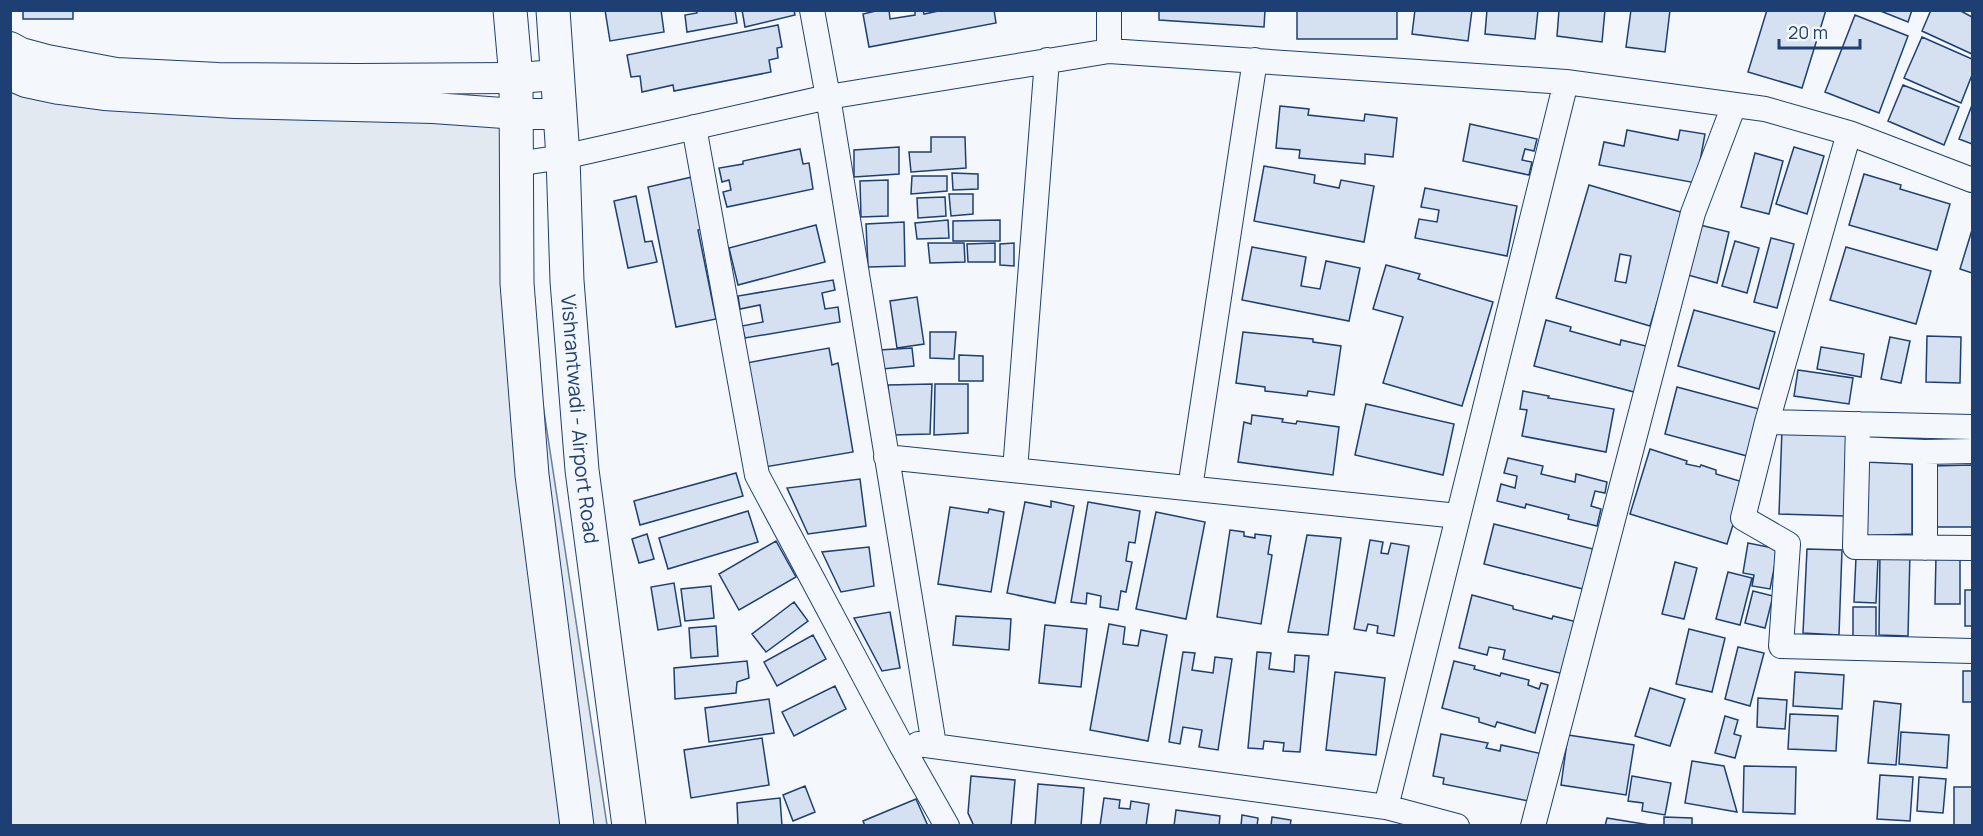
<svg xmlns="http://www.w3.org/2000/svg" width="1983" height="836" font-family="Manrope,sans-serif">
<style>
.green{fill:#e3e9f0;stroke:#687fa3;stroke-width:1.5}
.building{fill:#d5e0f0;stroke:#1d3f73;stroke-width:1.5;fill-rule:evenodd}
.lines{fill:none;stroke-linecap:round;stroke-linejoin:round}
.minor-casing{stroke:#1d3f73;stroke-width:26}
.tertiary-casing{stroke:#1d3f73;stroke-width:32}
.primary-casing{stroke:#1d3f73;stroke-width:35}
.minor{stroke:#f4f7fb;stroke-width:24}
.tertiary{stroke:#f4f7fb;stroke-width:30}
.primary{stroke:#f4f7fb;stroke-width:33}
.labels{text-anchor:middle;stroke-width:4.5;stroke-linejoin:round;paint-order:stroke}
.street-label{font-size:20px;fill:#1d3f73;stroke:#f4f7fb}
</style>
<rect width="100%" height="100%" fill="#f4f7fb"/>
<path class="green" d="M10,61L499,116L607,825H11Z"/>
<path class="building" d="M23,10H73V19H23Z
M605,10H661L664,32L610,41Z
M696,10H735L737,23L687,32L685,15L697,13Z
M742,10H794L795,15L745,27Z
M880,10H889L890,19L915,15V10H923L924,14L943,10H994L996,23L869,47L863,14Z
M1159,10H1265L1264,27L1159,20Z
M1297,10H1397V39H1297Z
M1415,10H1472L1468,41L1412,34Z
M1487,10H1538L1535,39L1485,34Z
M1559,10H1605L1602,42L1557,36Z
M1631,10H1670L1665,52L1626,47Z
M1767,10H1826L1802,88L1748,72Z
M1878,10H1912L1908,22Z
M1931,10H1959L1972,17V54L1922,31Z
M1855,15L1908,36L1879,113L1825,92Z
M778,25L782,47L777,48L778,58L769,60L771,72L674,91L673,85L642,92L640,76L631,77L627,55Z
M1922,37L1972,59V75L1961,103L1904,78Z
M1903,85L1959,107L1944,145L1888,121Z
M1972,105V144L1959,139Z
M1280,106L1309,109L1308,115L1364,121L1365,114L1397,118L1393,157L1365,154V164L1299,158L1300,150L1276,148Z
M1470,124L1537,139L1534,151L1525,149L1522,160L1532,162L1529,175L1463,161Z
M1627,130L1678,140L1680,130L1705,134L1696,183L1599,165L1604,142L1624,146Z
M931,137H965L966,168L911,172L909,152H931Z
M899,147V174L854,177V150Z
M1794,147L1824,156L1807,214L1776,204Z
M800,149L803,164L809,163L813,189L727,207L723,192L731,190L729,180L722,182L719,168L743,164V161Z
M1755,153L1783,161L1769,214L1741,207Z
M1264,166L1315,175L1314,183L1339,188L1341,180L1374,186L1364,242L1254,221Z
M952,173L978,174V189L953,190Z
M1864,174L1901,185L1900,189L1950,204L1937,250L1849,225Z
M912,176H947V191L911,194Z
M692,177L703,229L698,230L716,319L676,327L648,187Z
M888,180V216L861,217L860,181Z
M1589,185L1684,213L1650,326L1556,298ZM1620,254L1631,256L1626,283L1615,281Z
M1425,188L1517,206L1507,256L1415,238L1419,219L1437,222L1439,210L1421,207Z
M949,194H973V214L951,216Z
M636,196L645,242L652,241L657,262L628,268L614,201Z
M945,197L946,216L918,218L917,198Z
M948,220L949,238L917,239L915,223Z
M1000,220V241H953V221Z
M904,222L905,266L868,267L866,224Z
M816,225L825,262L738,285L729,248Z
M1700,225L1729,232L1717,283L1688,275Z
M1972,230V273L1960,269Z
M1771,238L1794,244L1777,308L1754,302Z
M1735,241L1759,248L1747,293L1722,286Z
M928,243H964L965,262L930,263Z
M995,243V262H968L967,244Z
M1014,243V266L1000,265V244Z
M1252,247L1306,257L1301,286L1320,289L1326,261L1360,268L1349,321L1242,300Z
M1846,247L1931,271L1916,324L1830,300Z
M1386,265L1420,274L1418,279L1493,302L1462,406L1383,383L1403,317L1373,309Z
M833,280L835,290L822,293L825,309L838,307L840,322L745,338L742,326L763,322L760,305L740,309L738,296Z
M917,297L924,344L897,348L890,301Z
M1694,310L1775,332L1759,389L1678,366Z
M1546,320L1571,327L1570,331L1620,345L1621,340L1650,347L1638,393L1534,366Z
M930,332H956L954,359L930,358Z
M1243,332L1313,339V342L1341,346L1334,395L1308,391L1307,396L1265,391V387L1236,383Z
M1927,336L1961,337L1960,383L1926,382Z
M1890,337L1910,341L1901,383L1881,379Z
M1821,347L1864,354L1861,377L1817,369Z
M829,348L832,365L838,363L853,452L765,467L746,363Z
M912,348L914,366L882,369L879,350Z
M959,355L983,356V381H959Z
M1798,370L1853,378L1849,404L1794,396Z
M932,384L930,434L892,435L888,385Z
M935,384H968V433L934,435Z
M1677,387L1759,409L1747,456L1665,434Z
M1523,391L1549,396L1548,398L1614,409L1606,452L1522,436L1527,410L1520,409Z
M1366,404L1454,424L1443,475L1355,455Z
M1252,415L1283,419L1282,422L1296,424L1297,421L1339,427L1333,475L1238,462L1244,422L1251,424Z
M1782,429L1849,432L1845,516L1779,514Z
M1650,449L1687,461L1686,464L1700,467L1701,465L1716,470V474L1746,483L1727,544L1630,514Z
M1508,458L1543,466L1541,474L1575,482L1576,474L1607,482L1605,493L1595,491L1591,506L1601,509L1597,526L1568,519L1569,515L1526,504L1525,508L1497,501L1501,484L1515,488L1517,476L1504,473Z
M1865,462L1912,464V534L1861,536Z
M1972,465V527H1932V466Z
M736,473L743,496L640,525L634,501Z
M860,479L866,526L808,534L787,488Z
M1051,501L1074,506L1055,603L1007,593L1025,502L1051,507Z
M1088,502L1140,511L1135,543L1129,542L1126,561L1132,562L1126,592L1121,591L1118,610L1100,607L1101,596L1087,593L1086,604L1071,602Z
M950,507L988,513L989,509L1004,512L991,592L938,584Z
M748,511L758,542L668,569L659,538Z
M1156,512L1205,522L1186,619L1136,609Z
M1494,524L1593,549L1583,589L1484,564Z
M1230,530L1244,532V536L1255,538V534L1271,536L1268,554L1272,555L1261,624L1217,617Z
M647,534L654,559L639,563L632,539Z
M1307,535L1341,538L1328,635L1288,632Z
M1370,540L1383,542L1381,553L1388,554L1391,543L1409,546L1394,636L1377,633L1378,626L1368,624L1366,631L1354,629Z
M776,541L796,577L739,610L719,574Z
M1748,543L1778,549L1770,589L1752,586L1754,575L1743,573Z
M869,547L874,586L841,592L822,552Z
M1807,549L1842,550L1839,635L1803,633Z
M1880,551L1910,552L1908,636L1879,635Z
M1936,555H1960V604H1935Z
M1856,557L1878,558L1876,603L1854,602Z
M1675,562L1697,568L1684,619L1662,614Z
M1728,572L1752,578L1740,625L1716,619Z
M674,583L681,626L658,630L651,587Z
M711,586L714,618L685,621L681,589Z
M1965,590H1972V626H1965Z
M1753,591L1773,596L1765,628L1745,623Z
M1472,595L1513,606V609L1552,619L1553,616L1577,622L1564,674L1503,659L1505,650L1489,647L1487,655L1459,648Z
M794,602L808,621L766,652L752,634Z
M1853,607H1876V645H1853Z
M890,612L900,668L882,671L854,618Z
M956,616L1011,619L1009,650L953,645Z
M1109,624L1125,627L1123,644L1138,646L1141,630L1167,635L1148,741L1090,730Z
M1045,625L1087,629L1081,687L1039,683Z
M716,626L718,656L691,658L689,628Z
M1689,629L1725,638L1712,692L1676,684Z
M813,635L826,659L777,686L764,662Z
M1738,647L1764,653L1750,706L1725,699Z
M1183,652L1195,653L1192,670L1213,673L1215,657L1232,659L1218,750L1199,747L1202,730L1183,727L1180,744L1169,742Z
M1257,652L1271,653L1269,669L1294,672L1295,655L1309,656L1300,752L1283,751L1284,743L1264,741L1263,749L1248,748Z
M747,661L749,678L737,682L736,693L675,699L674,668Z
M1454,661L1475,666L1474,669L1500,676L1501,673L1529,680L1528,685L1539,689L1541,683L1548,685L1535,733L1497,722L1495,727L1479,722V718L1442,708Z
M1963,671H1972V702H1963Z
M1335,672L1385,678L1376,755L1326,750Z
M1795,672L1844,675L1842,709L1793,706Z
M835,686L846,709L794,736L782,712Z
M1650,688L1685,699L1670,746L1635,736Z
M1758,698L1787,700L1785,729L1757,727Z
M769,699L774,733L709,742L705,708Z
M1874,701L1901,704L1896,765L1868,763Z
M1790,714L1838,716L1836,751L1788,749Z
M1725,716L1738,720L1734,734L1741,736L1735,758L1715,753Z
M1901,732L1949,735L1947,768L1899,764Z
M1441,734L1488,743L1486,748L1500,751L1501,745L1543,754L1534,802L1443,784L1444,778L1433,776Z
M1568,735L1634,745L1626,795L1561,785Z
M762,738L769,785L691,798L684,750Z
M1692,761L1724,766L1737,812L1685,803Z
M1744,766L1796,767L1795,814L1743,812Z
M1880,775L1913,777L1910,821L1877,819Z
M971,776L1015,780L1011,826H974L968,813Z
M1632,776L1671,783L1665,815L1642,811L1643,803L1628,801Z
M1919,777L1946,779L1943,813L1917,811Z
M1038,784L1084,788L1081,826H1035Z
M805,786L815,812L793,821L783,795Z
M1954,787H1972V826H1954Z
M780,798L782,826H738L737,803Z
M1104,798L1120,800L1119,808L1130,809L1131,801L1149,804L1146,826H1100Z
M916,799L928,826H865L863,821Z
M1176,810L1220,816L1219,826H1174Z
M1242,815L1258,818L1257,826H1241Z
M1272,817L1291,820L1290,826H1271Z
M1664,817L1692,818V826H1664Z
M1607,818L1656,826H1605Z"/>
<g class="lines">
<defs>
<path id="minor" d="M812,10L828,97L934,745
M1109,10V51
M694,127L757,475L900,743L947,826
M1849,133L1767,422L1743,518L1788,544L1781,646L1972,651
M516,164L563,157L828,97L1109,51L1566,82L1765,109L1849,133L1972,180
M1767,422L1972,427
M1858,424L1855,547L1972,548
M1858,449L1925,452L1972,451
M1925,452V548
M886,457L1458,516
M1015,470L1047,60
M1190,488L1255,60
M918,744L1386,807L1457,826
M1386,807L1566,82
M1533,826L1693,213L1734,105"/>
<path id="tertiary" d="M10,47L21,53L47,60L116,73L218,78L357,79L516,78L558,75
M10,75L26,82L59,89L104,95L235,103L433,108L516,114H561"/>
<g id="primary">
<path d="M510,10L516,78L517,283L532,475L577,826"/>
<path id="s1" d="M553,10L563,157L567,281L582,470L629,826"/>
</g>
</defs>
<use href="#minor" class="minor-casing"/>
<use href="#tertiary" class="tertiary-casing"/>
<use href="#primary" class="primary-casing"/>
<use href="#minor" class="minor"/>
<use href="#tertiary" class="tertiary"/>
<use href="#primary" class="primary"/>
</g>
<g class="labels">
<g class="street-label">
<text dy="7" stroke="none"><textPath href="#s1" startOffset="410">Vishrantwadi - Airport Road</textPath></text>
</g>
</g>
<rect width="1983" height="836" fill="none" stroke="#1d3f73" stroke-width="24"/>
<path d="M1779 39v9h81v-9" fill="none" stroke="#1d3f73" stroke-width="3"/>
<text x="1788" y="39" font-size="18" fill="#1d3f73" stroke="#f4f7fb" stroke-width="4.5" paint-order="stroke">20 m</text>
</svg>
